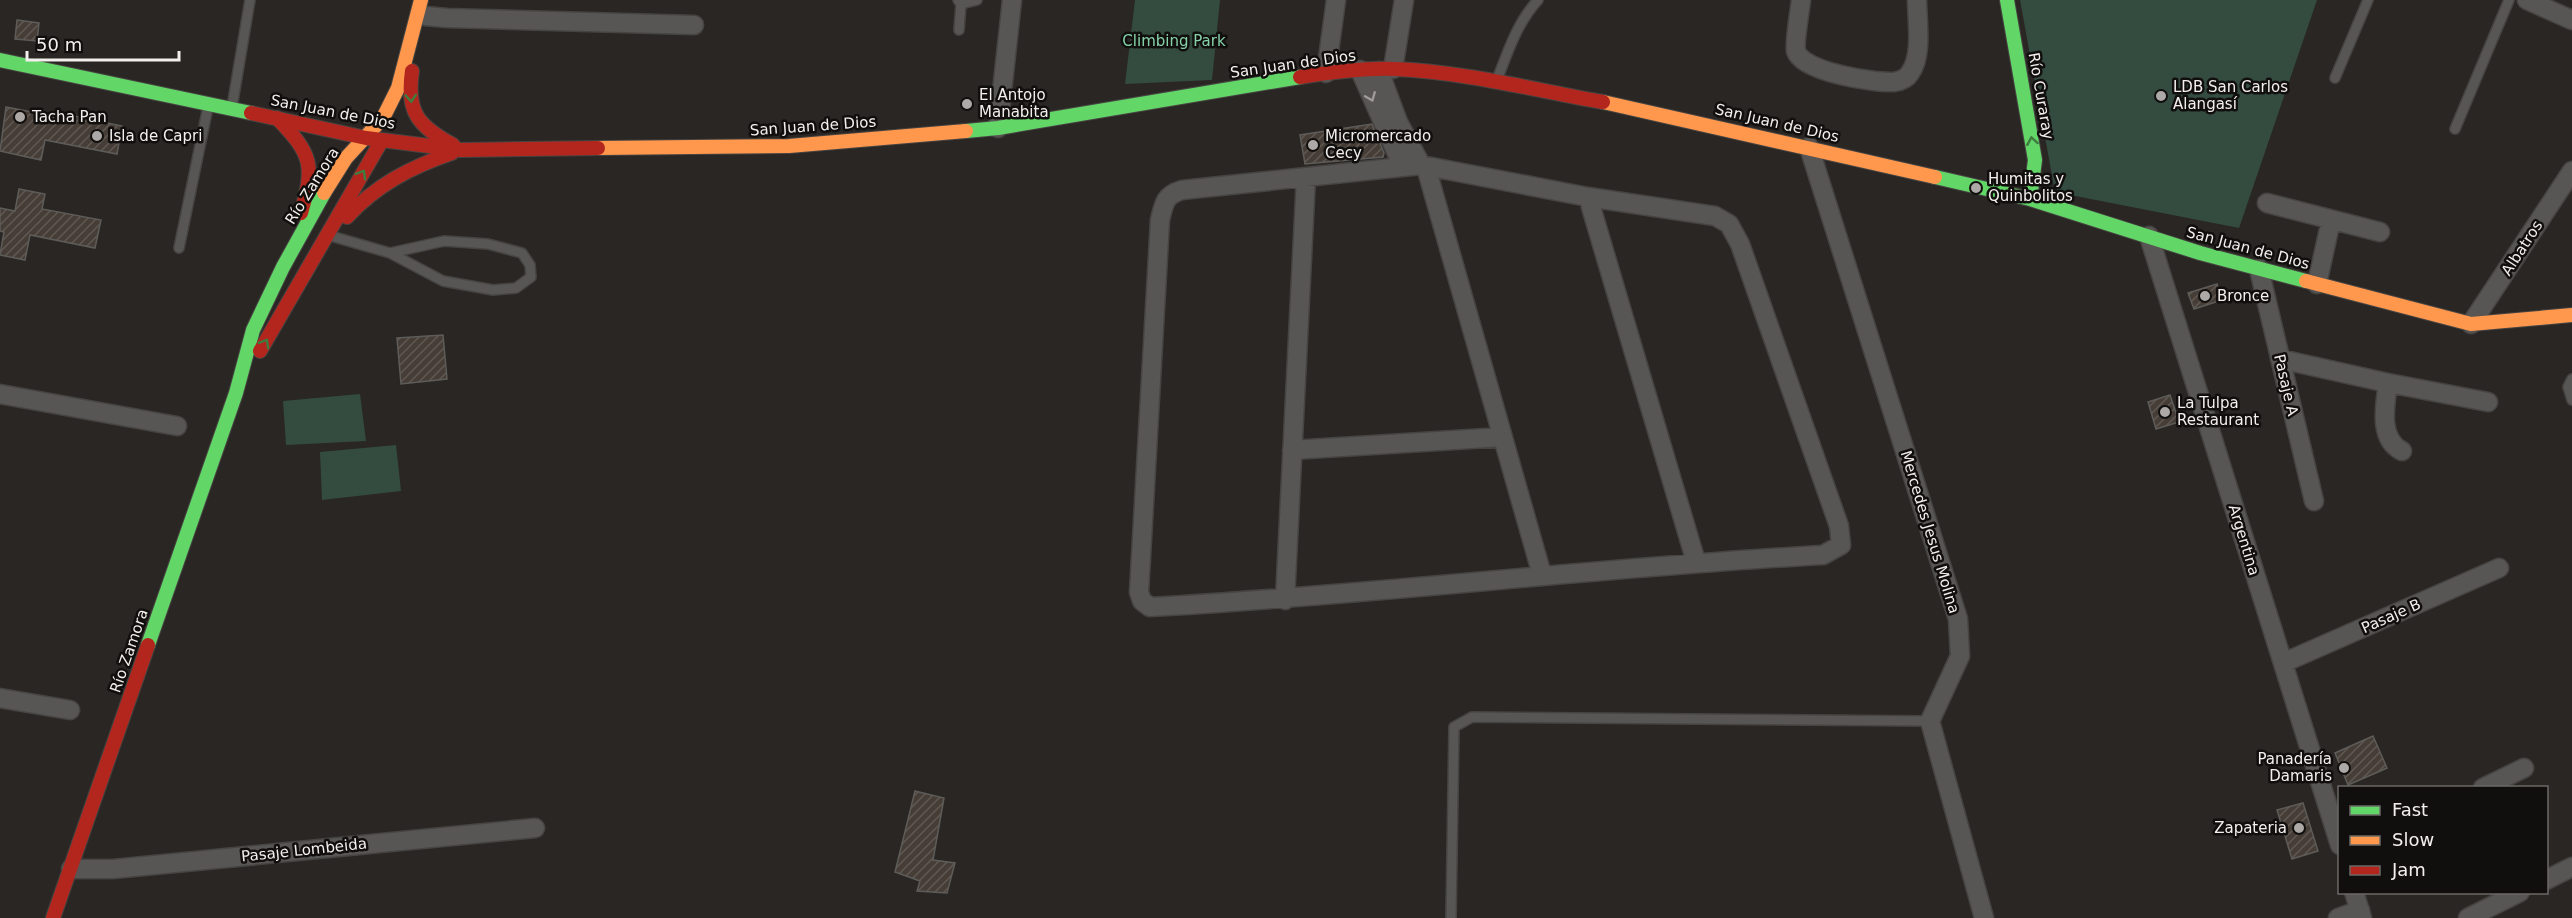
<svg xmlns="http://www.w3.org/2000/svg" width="2572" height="918" font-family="'DejaVu Sans',sans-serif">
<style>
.park{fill:#344c3f}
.building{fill:url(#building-hatch);stroke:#5e5c59;stroke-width:1.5}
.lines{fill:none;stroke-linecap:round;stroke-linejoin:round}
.lane-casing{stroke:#464442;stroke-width:12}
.street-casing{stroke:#464442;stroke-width:21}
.fast-casing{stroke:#464442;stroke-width:16}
.slow-casing{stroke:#464442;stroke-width:16}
.jam-casing{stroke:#464442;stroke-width:16}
.lane{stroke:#585654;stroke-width:9}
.street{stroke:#585654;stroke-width:18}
.fast{stroke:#63d668;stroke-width:14}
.slow{stroke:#ff974d;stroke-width:14}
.jam{stroke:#b3261e;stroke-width:14}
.oneway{stroke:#9e9b98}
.oneway2{stroke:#3e7c3f}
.poi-dot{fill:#aca9a6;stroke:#110f0d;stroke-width:2}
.labels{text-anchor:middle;stroke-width:5;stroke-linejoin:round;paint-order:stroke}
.park-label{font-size:15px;fill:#86d3aa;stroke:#110f0d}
.street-label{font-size:15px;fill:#f3efec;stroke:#110f0d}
.poi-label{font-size:15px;fill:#f3efec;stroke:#110f0d;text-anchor:start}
</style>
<defs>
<pattern id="building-hatch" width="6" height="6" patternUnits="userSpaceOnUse" patternTransform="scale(1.5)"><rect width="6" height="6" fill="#453d36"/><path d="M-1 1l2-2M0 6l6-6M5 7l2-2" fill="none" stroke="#605953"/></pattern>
</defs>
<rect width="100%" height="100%" fill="#292623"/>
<path class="park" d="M1135,0H1220L1212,80L1125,84Z
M2020,0H2317L2239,228L2055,192Z
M360,394L366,441L286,445L283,401Z
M396,445L401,491L322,500L320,452Z"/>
<path class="building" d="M17,20L39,23L37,41L15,39Z
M6,107L68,119L69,115L122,126L117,154L45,140L41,160L0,151Z
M1372,124L1384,153L1383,157L1305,164L1300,135Z
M19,189L45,194L42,209L101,220L95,248L30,235L25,260L0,255L4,232L0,231V208L15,211Z
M2217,284L2222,300L2194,309L2188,293Z
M443,335L447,379L401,384L397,338Z
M2170,395L2179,422L2156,429L2148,402Z
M2373,736L2387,768L2348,785L2335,753Z
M915,791L944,798L933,860L955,863L947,893L917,891L920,881L895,872Z
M2303,803L2318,851L2292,859L2277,810Z"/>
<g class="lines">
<defs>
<path id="lane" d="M958,0L961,4L977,0
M959,30L961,4
M2335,78L2368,0
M1497,80C1508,51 1517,23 1538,0
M232,107L250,0
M2455,129L2509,0
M331,236L390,253L443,281L493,290L516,288L531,277L530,265L522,253L488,244L444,241L390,253
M179,248L208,107
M2572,379L2568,387L2572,400
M1451,918L1454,727L1472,717L1930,721"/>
<path id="street" d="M1801,0C1800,10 1794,43 1796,51C1802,72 1874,83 1894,82C1900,81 1907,78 1910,73C1923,55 1917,21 1917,0
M2527,0L2572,20
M425,16L447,18L694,25
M1393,69L1404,0
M1360,70L1403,167
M1379,71L1398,122L1421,165
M1326,73L1336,0
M998,128L1012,0
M1809,147L1958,619L1960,656L1930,721L1984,918
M1421,165L1588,197L1715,216L1729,224L1740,244L1839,526L1841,545L1823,555C1598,567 1375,595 1150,607L1142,601L1139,592L1160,220C1164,203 1165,195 1182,190Z
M1426,167L1542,575
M1588,197L1696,562
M2267,203L2380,232
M2149,236L2340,845
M2259,269L2314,501
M2317,284L2331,220
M2471,324L2572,171
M2280,359L2388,383L2488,402
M2388,383C2385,405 2378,439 2402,451
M0,394L177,426
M1292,450L1503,437
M1285,600L1306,177
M2283,663L2499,568
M0,698L70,710
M2483,788L2524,768
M71,869H113L535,828
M2546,880L2572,867
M2354,892L2362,918
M2338,918L2360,910
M2468,918L2520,892"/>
<path id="fast" d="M2007,0L2035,160L2030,199
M0,60L251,113
M966,131L998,128L1300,77
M1935,177L2030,199L2200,253L2306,281
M148,645L236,393L253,330L283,267L324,193"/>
<path id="slow" d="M1603,102L1935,177
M598,148L789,146L966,131
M324,193L346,158L383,118L398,88L421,0
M2306,281L2471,324L2572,315"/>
<path id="jam" d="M412,71C406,112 418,126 453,145
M1300,77C1331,72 1364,68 1395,69C1465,72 1535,90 1603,102
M251,113L366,138L461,150L598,148
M277,118C312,154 315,165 301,213
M347,217C376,185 411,167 452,153
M260,351L382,140
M53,918L148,645"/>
</defs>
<use href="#lane" class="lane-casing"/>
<use href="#street" class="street-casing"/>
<use href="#fast" class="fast-casing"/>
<use href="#slow" class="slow-casing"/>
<use href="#jam" class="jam-casing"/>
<use href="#lane" class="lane"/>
<use href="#street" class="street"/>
<use href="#fast" class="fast"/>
<use href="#slow" class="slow"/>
<use href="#jam" class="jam"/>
</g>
<defs><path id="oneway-chevron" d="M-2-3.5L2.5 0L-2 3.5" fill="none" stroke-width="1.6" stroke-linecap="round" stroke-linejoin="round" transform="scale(1.5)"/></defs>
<use class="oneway" href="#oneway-chevron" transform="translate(1371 97) rotate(68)"/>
<g class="oneway2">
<use href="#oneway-chevron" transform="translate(411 98) rotate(86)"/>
<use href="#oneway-chevron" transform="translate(2032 141) rotate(-100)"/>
<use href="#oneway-chevron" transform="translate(362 174) rotate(-60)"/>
<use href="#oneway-chevron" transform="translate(265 343) rotate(-60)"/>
</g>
<g class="poi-dot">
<circle cx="2161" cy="96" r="6"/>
<circle cx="967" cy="104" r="6"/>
<circle cx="20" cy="117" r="6"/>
<circle cx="97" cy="136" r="6"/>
<circle cx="1313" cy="145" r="6"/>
<circle cx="1976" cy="188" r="6"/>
<circle cx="2205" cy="296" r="6"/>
<circle cx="2165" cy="412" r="6"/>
<circle cx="2344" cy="768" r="6"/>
<circle cx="2299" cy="828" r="6"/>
</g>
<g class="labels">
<g class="park-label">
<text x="1174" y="46">Climbing Park</text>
</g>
<g class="street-label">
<text transform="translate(1293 64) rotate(-8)" y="5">San Juan de Dios</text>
<text transform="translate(2041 96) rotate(80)" y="5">Río Curaray</text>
<text transform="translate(333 112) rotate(11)" y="5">San Juan de Dios</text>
<text transform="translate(1777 123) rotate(13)" y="5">San Juan de Dios</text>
<text transform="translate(813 126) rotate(-4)" y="5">San Juan de Dios</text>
<text transform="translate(312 186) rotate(-58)" y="5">Río Zamora</text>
<text transform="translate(2248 248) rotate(15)" y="5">San Juan de Dios</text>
<text transform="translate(2522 248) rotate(-57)" y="5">Albatros</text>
<text transform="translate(2286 385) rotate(77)" y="5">Pasaje A</text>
<text transform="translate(1930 532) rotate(73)" y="5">Mercedes Jesus Molina</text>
<text transform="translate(2244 540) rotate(73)" y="5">Argentina</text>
<text transform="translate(2391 616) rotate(-24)" y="5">Pasaje B</text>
<text transform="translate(129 651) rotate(-71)" y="5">Río Zamora</text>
<text transform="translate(304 850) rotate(-6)" y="5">Pasaje Lombeida</text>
</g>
<g class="poi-label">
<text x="2173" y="92">LDB San Carlos<tspan x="2173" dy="17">Alangasí</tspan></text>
<text x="979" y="100">El Antojo<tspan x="979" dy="17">Manabita</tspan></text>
<text x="32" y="122">Tacha Pan</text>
<text x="109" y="141">Isla de Capri</text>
<text x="1325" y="141">Micromercado<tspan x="1325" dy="17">Cecy</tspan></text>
<text x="1988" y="184">Humitas y<tspan x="1988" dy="17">Quinbolitos</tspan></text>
<text x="2217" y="301">Bronce</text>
<text x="2177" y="408">La Tulpa<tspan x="2177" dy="17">Restaurant</tspan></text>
<text x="2332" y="764" text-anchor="end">Panadería<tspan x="2332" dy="17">Damaris</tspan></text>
<text x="2287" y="833" text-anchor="end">Zapateria</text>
</g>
</g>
<rect x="2338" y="786" width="210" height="108" fill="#110f0d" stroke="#6b6966" stroke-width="1.5"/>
<rect x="2350" y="806" width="30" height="9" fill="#63d668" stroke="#6b6966" stroke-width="1.5"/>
<text x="2392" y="816" font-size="18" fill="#f3efec">Fast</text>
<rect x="2350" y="836" width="30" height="9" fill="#ff974d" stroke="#6b6966" stroke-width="1.5"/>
<text x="2392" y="846" font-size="18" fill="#f3efec">Slow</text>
<rect x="2350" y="866" width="30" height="9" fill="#b3261e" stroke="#6b6966" stroke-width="1.5"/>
<text x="2392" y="876" font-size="18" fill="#f3efec">Jam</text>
<path d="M27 51v9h152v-9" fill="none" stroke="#f3efec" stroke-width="3"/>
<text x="36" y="51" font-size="18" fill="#f3efec" stroke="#110f0d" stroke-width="4.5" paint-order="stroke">50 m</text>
</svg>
